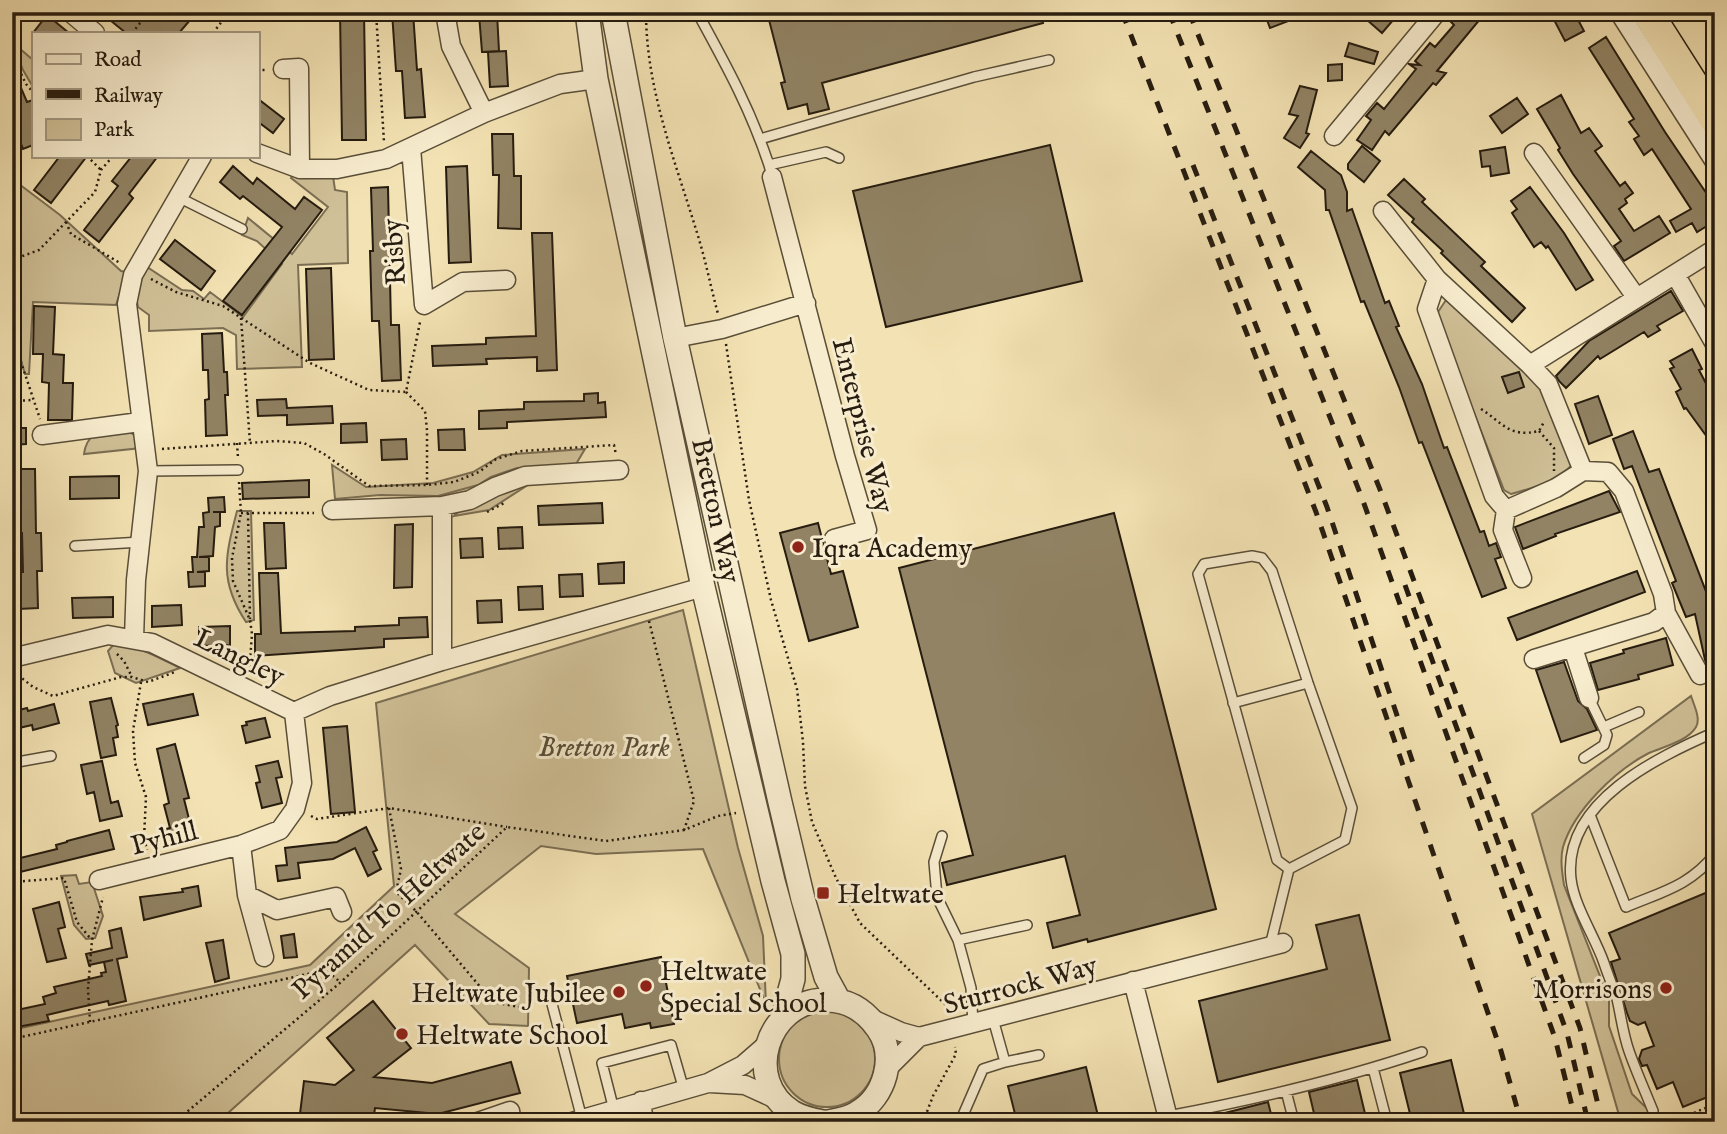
<svg xmlns="http://www.w3.org/2000/svg" width="1727" height="1134" font-family="'IM FELL English',serif">
<style>
.green{fill:#d0c097;stroke:#7b6e53;stroke-width:2}
.building{fill:#918364;stroke:#261c0f;stroke-width:2}
.lines{fill:none;stroke-linecap:round;stroke-linejoin:round}
.service-casing{stroke:#594e38;stroke-width:12}
.minor-casing{stroke:#594e38;stroke-width:21}
.tertiary-casing{stroke:#594e38;stroke-width:26}
.trunk-casing{stroke:#261c0f;stroke-width:33}
.path{stroke:#261c0f;stroke-width:2.5;stroke-dasharray:2 3.5;stroke-linecap:butt}
.service{stroke:#f7ecce;stroke-width:9}
.minor{stroke:#f7ecce;stroke-width:18}
.tertiary{stroke:#f7ecce;stroke-width:23}
.trunk{stroke:#f3e2b3;stroke-width:30}
.rail{stroke:#261c0f;stroke-width:5;stroke-dasharray:12 12;stroke-linecap:butt}
.poi-dot{fill:#8f2418;stroke:#f7ecce;stroke-width:2.5}
.labels{text-anchor:middle;stroke-width:6;stroke-linejoin:round;paint-order:stroke}
.street-label{font-size:28px;fill:#261c0f;stroke:#f7ecce}
.poi-label{font-size:28px;fill:#261c0f;stroke:#f7ecce;text-anchor:start}
.park-label{font-size:28px;font-style:italic;fill:#594d38;stroke:#f7ecce}
</style>
<rect width="100%" height="100%" fill="#f3e2b3"/>
<filter id="stains"><feTurbulence type="fractalNoise" baseFrequency=".00286" numOctaves="4"/><feColorMatrix values="0 0 0 0 .2 0 0 0 0 .09 0 0 0 0 .02 0 0 0 .5 -.17"/></filter>
<radialGradient id="worn" r=".72"><stop offset=".6" stop-color="#630" stop-opacity="0"/><stop offset="1" stop-color="#630" stop-opacity=".3"/></radialGradient>
<path class="green" d="M12,42L33,60V87L23,70Z
M293,174L333,176L335,190L347,192L348,263L298,265L302,367L237,369L236,335L223,328L149,331V315L138,307L135,291L147,267L182,290L193,291L204,299L210,292L243,317L282,264L257,241L242,235L248,218L292,254L328,207L291,178Z
M19,184L60,215L121,271L127,272L116,305L33,302L29,374H25L12,330V236L17,231L12,218V188Z
M1446,300L1489,335L1540,387L1573,464C1557,481 1533,488 1511,494L1504,490L1436,315Z
M123,428L139,438L141,448L84,454C87,430 104,432 123,428Z
M585,449L576,464L517,468L491,477L478,485L438,496L380,495L335,499L332,465L366,487L433,483L473,472L502,455Z
M531,483L489,510L454,516L459,511L505,488Z
M237,511H251L254,620L246,622C219,581 225,557 237,511Z
M683,610L738,848L763,936L766,1004L703,849L596,854L541,846L455,914L529,968L528,1026L489,1024L415,945L218,1122H12V1030L310,965L394,886L376,703Z
M114,644C138,645 159,658 180,668L136,683L115,673L108,651Z
M1691,696C1694,705 1701,719 1696,727C1688,741 1663,747 1649,753C1616,770 1574,810 1563,847C1560,859 1562,872 1564,885L1609,999V1026L1632,1094L1661,1122H1621L1532,814Z
M76,875L79,884L92,882L103,916L95,938L86,939L74,925L61,876Z
M779 1059a48 48 0 1 1 96 0a48 48 0 1 1-96 0Z"/>
<path class="building" d="M100,12H197L179,33H126Z
M340,12H364L366,140H342Z
M392,12H413L417,70L421,69L425,117L405,118L402,71H396Z
M767,12H1040L1043,23L822,83L829,109L809,114L807,104L788,109L781,83L785,82Z
M1264,12H1308L1309,13L1270,28Z
M1358,12H1400L1382,33Z
M1459,12H1486L1437,71L1446,73L1436,85L1433,83L1389,135L1385,131L1372,150L1357,140L1371,120L1366,116L1377,103L1384,109L1416,69L1409,64L1420,65L1415,61L1430,43L1435,47L1454,25L1451,22Z
M1550,12H1574L1584,31L1565,41Z
M497,13L499,51L482,52L479,14Z
M47,15L69,33H33Z
M1606,37L1665,132L1715,206V221L1697,232L1692,223L1676,232L1670,221L1691,209L1652,149L1644,155L1634,139L1639,136L1629,122L1634,119L1589,48Z
M1349,43L1378,52L1374,64L1345,56Z
M506,51L508,86L490,87L488,52Z
M1342,64V80L1328,81V65Z
M12,67L27,102L33,100V145L23,149L12,120Z
M1300,86L1317,90L1306,133L1309,134L1300,148L1284,138L1298,116L1289,114Z
M1561,95L1581,133L1589,128L1602,146L1595,151L1620,186L1625,182L1633,193L1625,199L1627,203L1619,209L1634,231L1659,216L1670,233L1624,261L1614,246L1621,241L1573,174L1558,150L1560,148L1537,109Z
M257,98L284,119L273,133L257,121Z
M1517,98L1528,114L1502,133L1490,116Z
M492,134H513L514,176H521V229L498,228L499,175H493Z
M1050,145L1082,281L886,327L853,191Z
M1362,146L1380,161L1364,182L1348,169V164Z
M1505,147L1509,173L1491,176L1490,166L1482,167L1480,151Z
M1311,151L1341,175L1347,192V211L1352,209L1385,303L1389,301L1399,326L1396,327L1422,384L1444,448L1447,447L1480,532L1484,531L1489,546L1496,543L1501,557L1495,559L1506,588L1482,597L1422,442L1419,443L1399,387L1364,301L1361,302L1329,210H1326L1325,190L1298,167Z
M60,156H87L51,203L34,190Z
M132,156H158L129,194L133,198L99,242L84,230L118,186L112,181Z
M233,166L253,184L257,178L295,209L304,197L322,210L242,315L223,301L282,227L243,196L240,199L220,182Z
M467,166L471,262L449,263L446,167Z
M1404,179L1425,199L1422,202L1485,262L1481,266L1525,308L1512,322L1441,253L1443,251L1412,222L1414,219L1388,195Z
M388,187L391,325H399L401,380L382,381L379,321H372L370,251H373L371,188Z
M1530,187L1564,233L1593,280L1576,290L1548,246L1546,248L1541,242L1534,247L1512,213L1517,209L1511,201Z
M532,233H552L557,370L537,371V357L486,359L487,364L433,366L432,346L486,344V338L536,336Z
M175,240L215,271L201,290L160,259Z
M331,268L334,359L309,360L306,269Z
M1671,291L1683,311L1657,326L1660,330L1648,337L1644,332L1600,359L1598,356L1566,388L1559,381L1556,376L1589,341Z
M34,306L55,307L53,354L64,355L63,383H73L72,420H48L49,383L42,382L43,354H33Z
M222,333L224,372H227L228,395H225L227,435L206,436L205,400L209,399L208,370H203L202,334Z
M1692,349L1702,369L1699,370L1712,395L1708,397L1715,405V448L1686,408L1684,409L1676,392L1681,389L1670,369L1674,367L1670,361Z
M1519,372L1524,387L1508,393L1502,377Z
M598,393V403L605,402L606,417L507,422V428L479,429V411L524,409V402L584,401V394Z
M1598,396L1612,435L1589,444L1575,404Z
M286,399L287,408L332,406L333,423L287,425V415L258,416L257,400Z
M366,423L367,442L341,443V424Z
M12,428H26V444L12,445Z
M464,429L465,450H439L438,430Z
M1633,431L1649,472L1659,469L1715,615V679L1710,680L1711,675L1705,660L1695,614L1686,617L1672,583L1676,581L1632,466L1624,469L1613,439Z
M406,439L407,459L382,460L381,440Z
M12,469H35L36,533H41L42,571H37L38,608L19,609L18,572H23L22,533H14Z
M119,476V498L70,499V477Z
M309,480V497L243,499L242,483Z
M1609,491L1620,512L1555,534L1556,536L1523,549L1515,527Z
M224,497L225,512H213H220V526L215,527L213,556L199,557H209V571L197,572H205V586L189,587L188,572H193L192,557H197L199,527H204L203,513L209,512L208,498Z
M602,503L603,523L539,525L538,506Z
M1114,513L1216,909L1088,942L1087,939L1053,948L1047,923L1080,915L1065,856L947,885L942,863L973,855L899,568Z
M264,523H284L286,568L266,569Z
M818,523L831,574L843,571L858,627L809,641L780,533Z
M413,524L412,587L394,588L395,525Z
M522,527L523,548L499,549L498,528Z
M482,538L483,557L461,558L460,539Z
M624,562V583L599,584L598,564Z
M1637,571L1645,592L1517,640L1508,618Z
M259,573H278L281,633L355,631V627L399,625V618L427,617L428,637L384,639V647L255,656V634H261Z
M582,574L583,596L560,597L559,575Z
M542,586L543,609L519,610L518,587Z
M113,597V617L73,618L72,598Z
M501,600L502,622L478,623L477,601Z
M181,605L182,625L152,627V606Z
M230,626V645L199,646V627Z
M1666,638L1673,665L1638,675L1639,679L1598,690L1590,663L1624,653L1623,650Z
M1564,662L1578,701L1587,709L1597,730L1561,742L1536,670Z
M193,694L198,715L148,725L143,704Z
M111,698L118,725L116,726L118,737L113,738L116,755L101,758L90,702Z
M54,704L59,723L33,730L32,725L19,728L15,711L27,708L28,711Z
M265,718L270,737L246,743L242,726L247,725L246,722Z
M347,726L355,812L331,814L323,728Z
M175,744L189,798L184,799L190,823L185,824L188,837L170,842L166,829L170,828L164,805L169,803L157,749Z
M102,761L111,803L118,801L122,816L100,821L94,792L87,794L81,765Z
M278,761L282,777L276,778L282,803L262,808L256,783L260,782L256,766Z
M366,827L377,850L373,852L381,869L368,876L355,848L333,859L298,863L300,878L278,881L276,866L287,865L285,848L337,842Z
M109,830L114,849L12,874V860L57,849L56,845L67,842V841Z
M198,886L201,906L144,920L140,897L183,892L182,889Z
M1715,889V1094L1683,1107L1673,1082L1657,1089L1647,1065L1642,1066L1639,1059L1642,1050L1654,1046L1645,1022L1638,1025L1630,1021L1627,1013L1611,962L1620,959L1609,933Z
M59,902L65,927L58,929L66,958L47,962L33,909Z
M1359,915L1390,1040L1218,1082L1199,1001L1327,969L1316,925Z
M121,928L127,957L117,959L126,1001L109,1005L108,1001L72,1009L47,1015L49,1021L12,1028V1011L45,1004L43,997L56,993L54,987L102,976L101,973L106,972L104,962L113,960L89,965L86,954L112,948L109,931Z
M294,934L297,957L284,958L281,936Z
M223,940L229,978L215,982L206,943Z
M661,957L674,1024L651,1028L650,1023L625,1028L622,1014L577,1023L567,976Z
M373,1001L411,1048L374,1077L432,1083L511,1062L520,1093L438,1114L375,1108L373,1122H304L305,1115L300,1114L304,1081L335,1085L354,1070L327,1038Z
M1451,1060L1466,1122H1412L1400,1073Z
M1086,1067L1099,1120L1017,1122L1008,1086Z
M1357,1080L1367,1122H1316L1309,1092Z
M1268,1102L1273,1122H1209V1117Z"/>
<g class="lines">
<defs>
<path id="service" d="M697,12C726,65 750,108 769,165
M760,139L974,77L1049,60
M770,169L769,165L826,152L839,158
M178,197L242,229
M148,471L238,470
M75,546L141,542
M1233,703L1308,683
M1604,727L1639,712
M1584,758L1604,745L1607,735L1589,698
M12,763L51,756
M1590,815L1626,907C1661,892 1690,886 1715,854
M942,836L934,862L937,897L958,940L971,988L973,1024
M958,940L1027,925
M1270,946L1289,869L1345,840L1352,808L1308,683L1272,571L1262,558L1252,556L1204,564L1198,574L1270,835L1277,860L1289,869
M552,1004L582,1119
M993,1019L1005,1062L1039,1055
M1373,1068L1387,1122
M1286,1091L1294,1122
M614,1110L602,1063L671,1045L684,1090
M1653,1111C1645,1091 1636,1071 1629,1051C1623,1034 1621,1016 1617,999C1613,987 1608,975 1604,963C1595,937 1574,906 1571,879C1562,802 1658,757 1715,732
M1168,1116C1253,1100 1339,1080 1422,1052
M960,1122L983,1069L1005,1062"/>
<path id="minor" d="M70,12L95,33
M445,12L451,46L484,113
M1619,12L1715,162
M283,69L299,68L300,169
M1334,136L1437,12
M411,148L424,305L463,282L506,280
M257,153L300,169H337L386,159L484,113L560,84L596,79
M1534,153L1636,297
M772,177L845,456L867,530L834,539
M1383,211L1437,279L1530,365
M1675,274L1715,344
M1437,279L1427,309L1494,496L1506,510L1556,488L1583,471
M675,338L722,329L806,303
M42,435L140,422
M332,510L442,506L470,500L495,487L525,476L619,470
M1506,510L1503,530L1522,578
M134,638L136,580L148,471L127,304L133,275L202,156
M1573,648L1589,698
M12,658L108,635L152,643L294,712L330,696L442,661L703,587
M1534,659L1654,622L1666,613
M442,661V506
M1700,675L1666,613L1663,594L1624,491L1608,472L1583,471L1548,384L1530,365L1715,249
M241,845L247,895L264,957
M99,880L241,845L280,830L295,809L302,783L294,712
M247,895L277,910L336,897L342,912
M1133,981L1169,1122
M870,1018L901,1032L919,1037L1283,943
M887,1069L919,1037
M710,1083L745,1085L780,1101
M641,1101L644,1122
M478,1122L510,1111L512,1122
M572,1122L708,1083L743,1065L766,1045"/>
<path id="tertiary" d="M587,12L596,79L703,587L773,881L793,954V979L783,1016
M613,12L675,338L780,802L803,899L826,977L838,999
M823,1122C812,1120 802,1118 792,1112C742,1080 767,1002 824,1000C847,999 865,1010 878,1029C897,1056 885,1097 857,1113C848,1119 838,1120 827,1122"/>
<path id="trunk" d="M1647,12L1715,119"/>
</defs>
<use href="#service" class="service-casing"/>
<use href="#minor" class="minor-casing"/>
<use href="#tertiary" class="tertiary-casing"/>
<use href="#trunk" class="trunk-casing"/>
<path class="path" d="M376,12L384,142
M646,12C646,90 676,163 698,236C706,262 711,288 718,314
M132,33L149,12
M213,33L229,12
M12,54L26,84L33,92
M257,70H268
M87,156L101,170
M66,222L71,234L120,263
M12,260L39,250L95,192L101,170L113,156
M151,279L176,292L223,306L310,363L369,390L406,392L420,322
M241,318L250,443
M12,335L40,419
M726,344L749,500L771,600L797,689L803,742L805,786L812,822L836,878L860,923L946,1005L948,1013
M406,392L425,411L427,430V485
M12,401L33,400
M1481,409C1503,423 1509,438 1539,431L1544,422
M1539,431L1554,448V471
M237,443L238,458
M162,449L277,441L304,443L324,454L369,486L427,485L454,482L479,472L496,459L522,451L614,445L616,455
M239,482L241,513L232,558L233,581L250,620L252,634L249,673
M487,512L506,502
M241,513H314
M248,513L250,619
M649,621L694,801L684,830
M117,654L124,661L132,677
M18,675L33,687L53,696L121,677H132L148,682L175,672
M141,682L133,731L135,763L146,797L144,838L147,850
M389,808L401,869L396,892L416,911L493,1002L519,1007
M311,816L317,819L389,808L507,827
M12,882L64,878L77,922L90,938
M90,1022L88,989L92,940L103,897
M12,1039L326,970L340,982
M1689,1115L1715,1104
M175,1122L341,982L507,827L606,841L684,830L718,816L736,813
M923,1122L933,1096L956,1054L955,1047"/>
<use href="#service" class="service"/>
<use href="#minor" class="minor"/>
<use href="#tertiary" class="tertiary"/>
<use href="#trunk" class="trunk"/>
<path class="rail" d="M1122,12L1316,512L1501,1051L1521,1122
M1169,12L1362,498L1555,1038L1576,1122
M1189,12L1381,492L1580,1028L1602,1122
M1193,165L1327,507L1413,763
M1405,585L1567,1033L1588,1122"/>
</g>
<g class="poi-dot">
<circle cx="798" cy="547" r="7"/>
<rect x="816" y="886" width="14" height="14" rx="3.5"/>
<circle cx="646" cy="986" r="7"/>
<circle cx="1666" cy="988" r="7"/>
<circle cx="619" cy="992" r="7"/>
<circle cx="402" cy="1034" r="7"/>
</g>
<g class="labels">
<g class="street-label">
<text transform="translate(393 252) rotate(-94)" y="10">Risby</text>
<text transform="translate(864 425) rotate(76)" y="10">Enterprise Way</text>
<text transform="translate(717 510) rotate(78)" y="10">Bretton Way</text>
<text transform="translate(240 656) rotate(26)" y="10">Langley</text>
<text transform="translate(164 837) rotate(-14)" y="10">Pyhill</text>
<text transform="translate(388 910) rotate(-42)" y="10">Pyramid To Heltwate</text>
<text transform="translate(1020 984) rotate(-15)" y="10">Sturrock Way</text>
</g>
<g class="poi-label">
<text x="812" y="557">Iqra Academy</text>
<text x="837" y="903">Heltwate</text>
<text x="660" y="980">Heltwate<tspan x="660" dy="32">Special School</tspan></text>
<text x="1652" y="998" text-anchor="end">Morrisons</text>
<text x="605" y="1002" text-anchor="end">Heltwate Jubilee</text>
<text x="416" y="1044">Heltwate School</text>
</g>
<g class="park-label">
<text x="604" y="756">Bretton Park</text>
</g>
</g>
<rect width="1727" height="1134" fill="none" stroke="#f3e2b3" stroke-width="42"/>
<rect x="14" y="14" width="1699" height="1106" fill="none" stroke="#261c0f" stroke-width="3.5"/>
<rect x="21" y="21" width="1685" height="1092" fill="none" stroke="#261c0f" stroke-width="2"/>
<rect x="32" y="32" width="228" height="126" fill="#f7ecce" stroke="#a39982" stroke-width="2"/>
<rect x="46" y="54" width="35" height="10" fill="#f7ecce" stroke="#a39982" stroke-width="2"/>
<text x="94" y="66" font-size="21" fill="#261c0f">Road</text>
<rect x="46" y="89" width="35" height="10" fill="#261c0f" stroke="#a39982" stroke-width="2"/>
<text x="94" y="102" font-size="21" fill="#261c0f">Railway</text>
<rect x="46" y="119" width="35" height="21" fill="#d0c097" stroke="#a39982" stroke-width="2"/>
<text x="94" y="136" font-size="21" fill="#261c0f">Park</text>
<rect width="100%" height="100%" filter="url(#stains)"/>
<rect width="100%" height="100%" fill="url(#worn)"/>
</svg>
